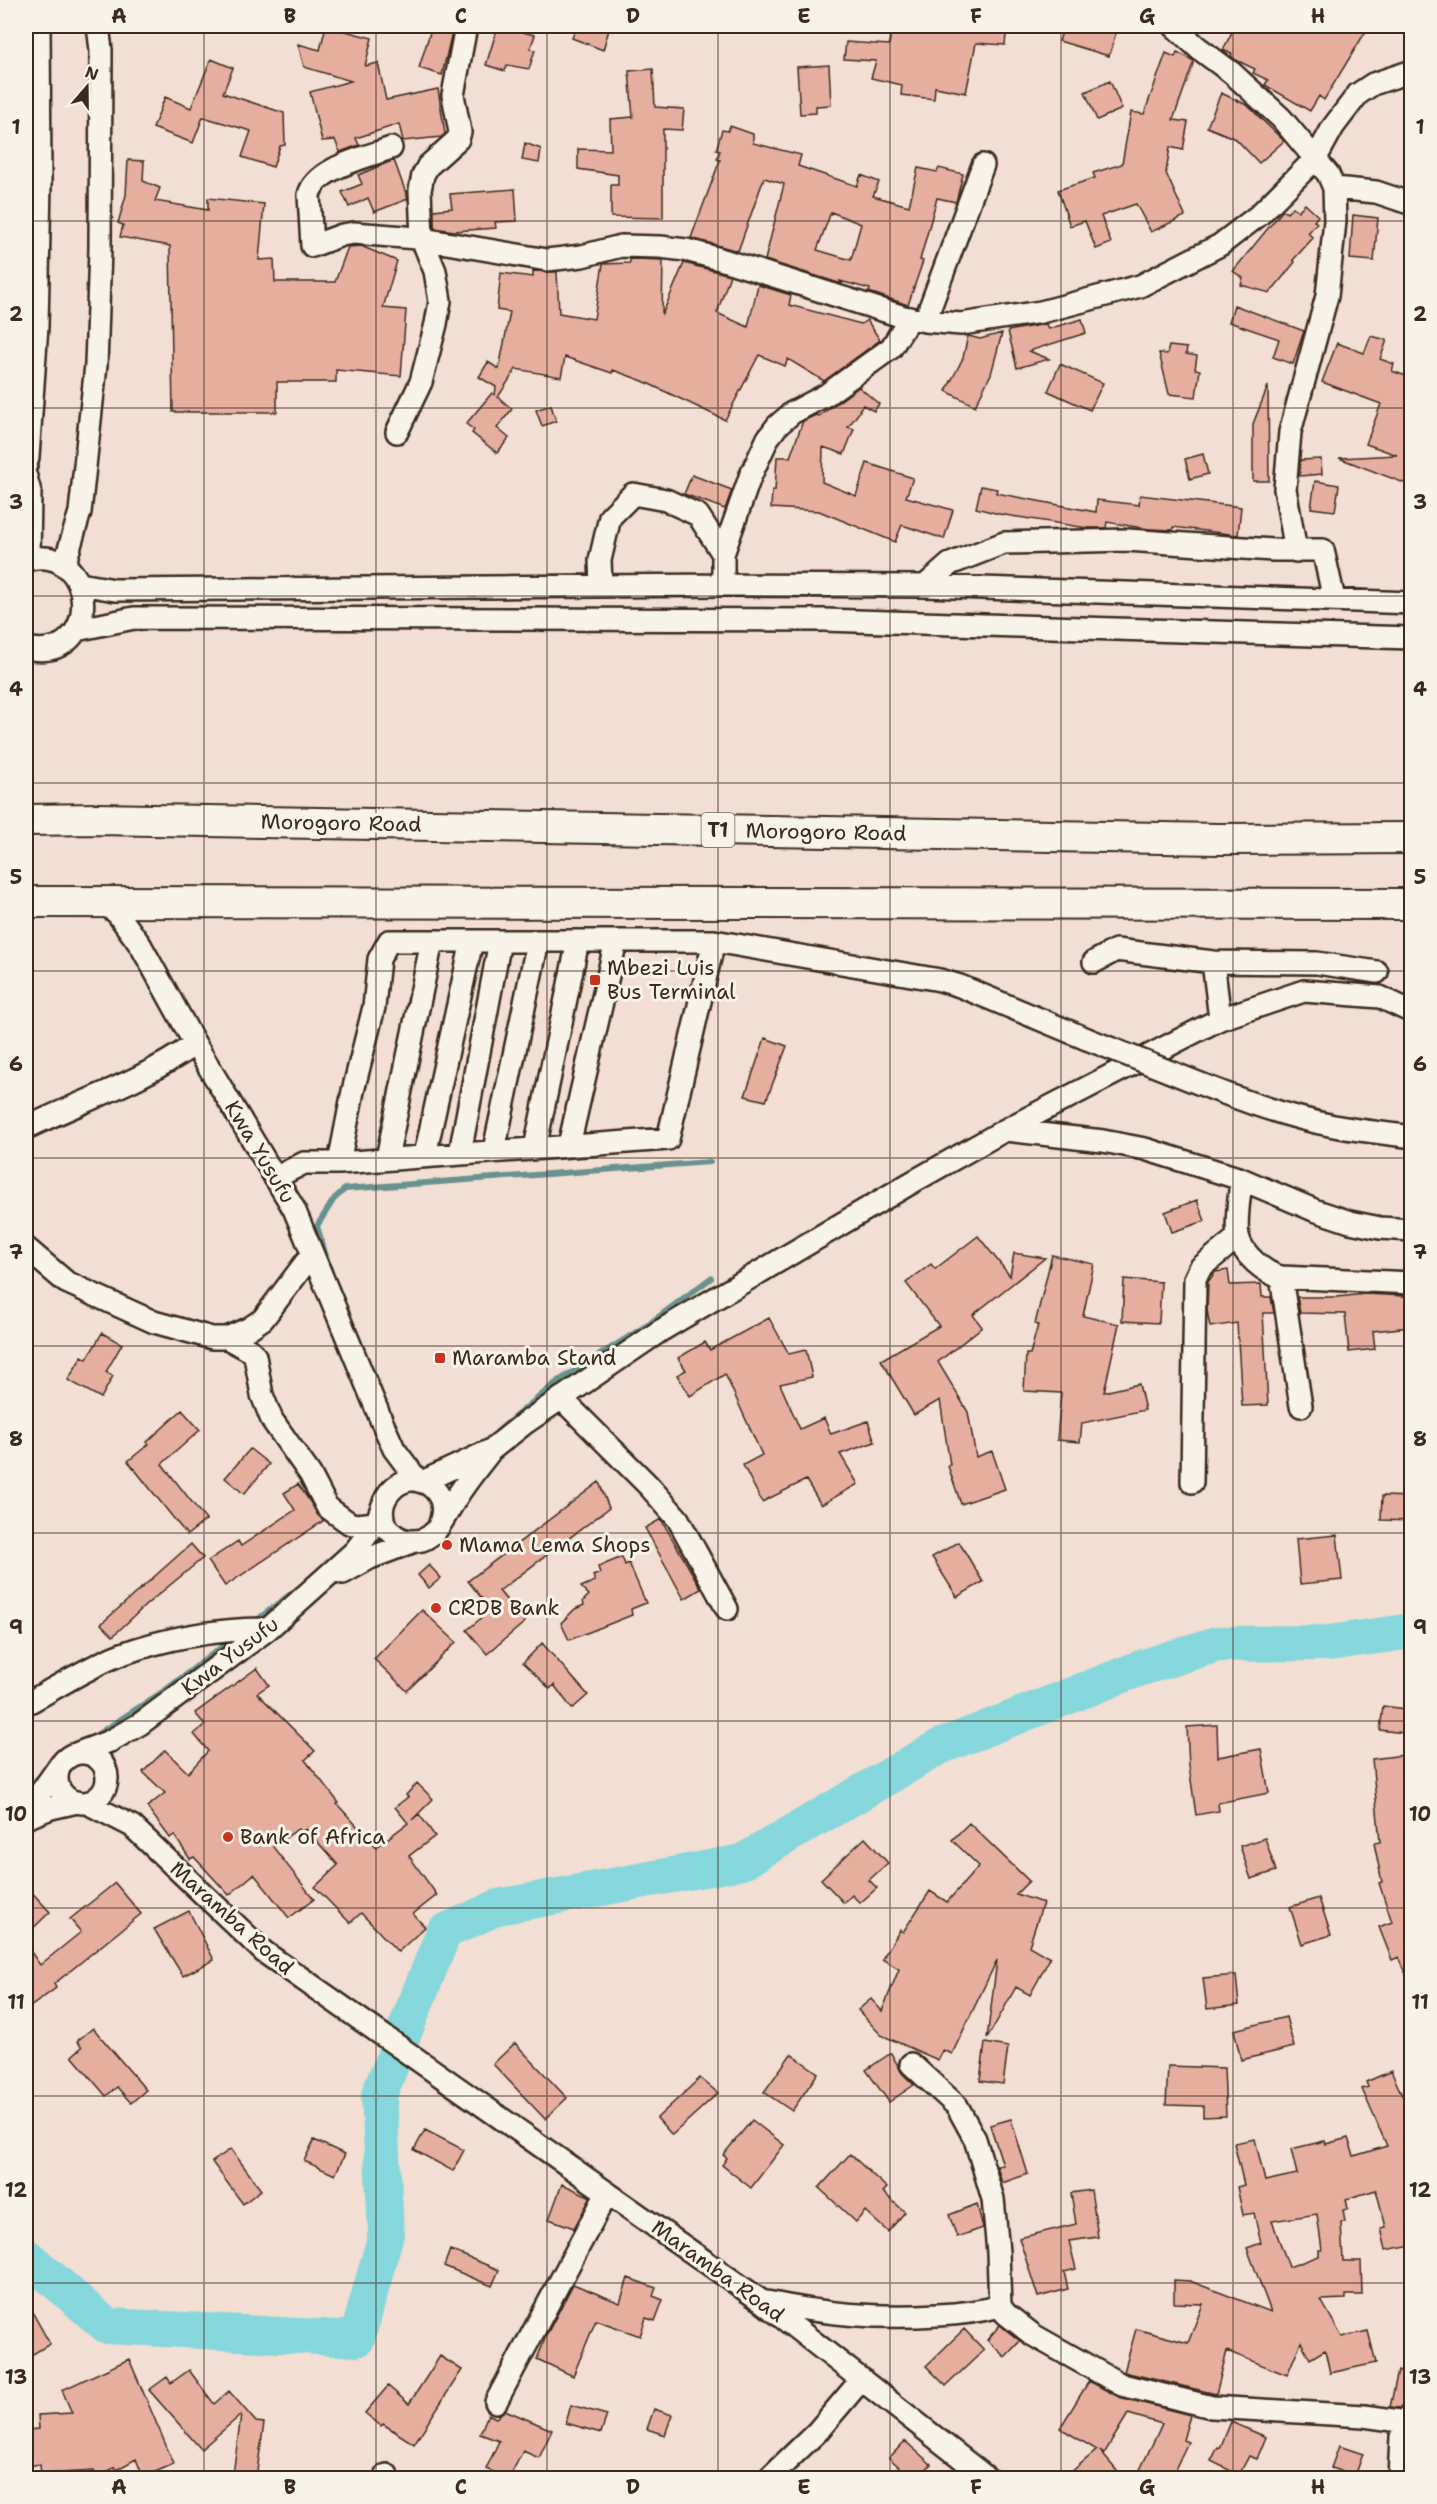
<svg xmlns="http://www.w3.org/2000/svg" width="1437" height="2504" font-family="'Shantell Sans',sans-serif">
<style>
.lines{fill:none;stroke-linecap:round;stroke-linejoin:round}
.stream{stroke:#689290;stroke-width:6}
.river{stroke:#86d7dc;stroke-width:36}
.building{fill:#e6ae9e;stroke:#3b2a1e;stroke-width:1.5;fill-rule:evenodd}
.minor-casing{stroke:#3b2a1e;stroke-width:26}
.highway-casing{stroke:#3b2a1e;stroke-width:34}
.minor{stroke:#f7f3e8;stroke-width:21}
.highway{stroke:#f7f3e8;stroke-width:30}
.minor-bridge-casing{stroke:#3b2a1e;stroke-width:26;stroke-linecap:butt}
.minor-bridge{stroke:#f7f3e8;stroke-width:21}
.grid{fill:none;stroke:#3b2a1e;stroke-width:1.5;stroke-opacity:0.55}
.poi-dot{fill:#c8321e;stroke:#f7f3e8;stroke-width:2}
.labels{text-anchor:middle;stroke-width:6;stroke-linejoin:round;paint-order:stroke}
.shield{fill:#f7f3e8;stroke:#73665b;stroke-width:1.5}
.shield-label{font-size:20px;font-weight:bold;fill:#3b2a1e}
.street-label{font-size:21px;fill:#3b2a1e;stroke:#f7f3e8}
.poi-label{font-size:21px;fill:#3b2a1e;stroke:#f7f3e8;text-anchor:start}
.neatline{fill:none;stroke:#3b2a1e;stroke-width:2}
.grid-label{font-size:20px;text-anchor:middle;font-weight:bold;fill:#3b2a1e}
</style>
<rect width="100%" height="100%" fill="#f2ded2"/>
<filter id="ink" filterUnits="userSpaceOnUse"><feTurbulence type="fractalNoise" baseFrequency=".0167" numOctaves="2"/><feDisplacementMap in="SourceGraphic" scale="12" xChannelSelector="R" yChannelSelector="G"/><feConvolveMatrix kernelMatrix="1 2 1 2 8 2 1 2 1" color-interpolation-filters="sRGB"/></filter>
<g filter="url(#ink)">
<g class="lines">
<path class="stream" d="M331,1273L317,1226L334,1199L345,1189L710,1162
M498,1431L557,1382L649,1324L711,1278
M253,1623L297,1589
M92,1738L167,1689L235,1637
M26,1789L43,1774"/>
<path class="river" d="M26,2256L107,2326L357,2339L386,2234L379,2095L444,1932L498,1907L742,1862L939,1747L1138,1669L1217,1644L1329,1643L1412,1631"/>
</g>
<path class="building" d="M326,26L372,38L365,66L378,63L386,100L438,89L445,134L441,137L403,141L399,124L356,138L359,145L340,152L335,140L322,141L310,92L351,81L304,67L298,44L320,50Z
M432,26L452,32L442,75L419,68Z
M498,26L535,35L530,49L535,50L529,69L507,65L505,71L486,65Z
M577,26H610L603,50L572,38Z
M892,26H1007L1005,45L976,43L966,93L935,87L934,99L901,95L902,85L871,78L876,61L844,59L846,42L889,45Z
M1064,26H1103L1117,29L1109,56L1059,41Z
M1235,26H1369L1324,100L1319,96L1310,111L1265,85L1268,80L1253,73L1255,69L1236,60L1231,56L1232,54L1223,50Z
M1177,52L1194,61L1173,120L1188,122L1183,150L1170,147L1166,173L1185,216L1151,232L1136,204L1101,216L1111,243L1096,249L1085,221L1070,226L1058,190L1095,178L1093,173L1122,164L1131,112L1144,114L1166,53L1175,57Z
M211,59L233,68L223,93L284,113L285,145L280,146L273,167L242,157L251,131L203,117L193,143L153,128L165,97L191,108Z
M829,65L831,105L816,106V113L800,114L797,67Z
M653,69L655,107L684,109L682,130L663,129V218L611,217V185H618V175L578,169V149L611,150L610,119L633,117L629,71Z
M1110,81L1122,109L1097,120L1085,92Z
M1221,93L1247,105L1284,141L1259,163L1236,139L1207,127Z
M730,126L753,134V143L801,155L798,166L857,186L861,175L879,182L873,196L909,206L918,168L937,172L939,168L963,174L956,202L937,198L920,260L923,261L908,305L869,292L870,289L840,281L842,284L765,260L784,184L764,178L738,251L691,238L720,160L717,159L720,151L716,150L722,130L728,131ZM831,212L861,224L851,260L817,250Z
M525,143L541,149L539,163L522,160Z
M128,160L144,161L143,181L160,188L155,201L208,210V198L264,204L259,260L274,259L275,282H335L348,247L361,246L397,261L383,308L406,310L401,376L336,370V382H277V412H173L170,246L120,237L123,225L118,223L126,195Z
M394,160L408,199L374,212L368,198L349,207L342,192L362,184L358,175Z
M515,189L517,221L495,222L496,228L454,231L434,228V210L452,208L450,194Z
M1305,204L1318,216L1314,221L1317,223L1308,233L1313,238L1293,260L1295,262L1270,293L1241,285L1243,278L1233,271L1283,210L1287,213L1293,207L1298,211Z
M1353,215L1378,218L1374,261L1350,259Z
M630,259L663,260L662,315L684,263L730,275L717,313L748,327L758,285L791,295L789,305L861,324L867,320L880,340L824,381L788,359L785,366L759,355L725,420L643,381L613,370L612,373L565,357L561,377L516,369L498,397L512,409L497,428L509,438L497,453L472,433L474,430L466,424L492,393L495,395L496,387L479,377L488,362L499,369L510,312L497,310L501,273L533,277V271L557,272L559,313L594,319L603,264L630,263Z
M1234,305L1304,331L1293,364L1273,357L1279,339L1229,322Z
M1082,319L1086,333L1029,351L1049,359L1017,368L1008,331L1046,324L1048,329Z
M1002,333L991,374L975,406L946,391L963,358L968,336L980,339Z
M1371,336L1387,340L1380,359L1394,364L1392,371L1412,378V486L1339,458L1397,455L1366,444L1381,404L1322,382L1337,343L1364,353Z
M1169,346L1187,348L1186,354L1197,356L1195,369L1200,370L1196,397L1169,394L1159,353L1167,354Z
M1060,364L1103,383L1090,410L1048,391Z
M1268,386L1269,481H1253V424Z
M859,387L879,404L874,411L863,405L859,410L860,411L848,427L854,429L844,454L823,447L822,482L856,496L867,463L913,478L906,497L953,510L944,539L902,525L895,542L819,511L771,508L772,490L775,491L777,457H790L803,421L816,415L819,416Z
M551,405L556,421L542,426L536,410Z
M1203,454L1208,474L1190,479L1185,459Z
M1321,459L1322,474L1300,476V460Z
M692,475L732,490L725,509L684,494Z
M1315,481L1339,485L1335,511L1311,508Z
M981,486L997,489L996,493L1096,512L1097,500L1139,505L1140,495L1241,507L1238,535L1173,527V530L1149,529L1107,522L1106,528H1087L999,514L976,508Z
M765,1038L787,1046L766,1101L745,1096Z
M1197,1200L1205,1221L1172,1232L1165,1212Z
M978,1236L1010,1276L1014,1253L1045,1258L973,1315L982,1327L938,1362L968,1412L976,1457L992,1451L1005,1489L961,1504L948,1466L950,1465L940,1400L914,1415L881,1360L939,1326L906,1283L931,1264L935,1269Z
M1052,1255L1094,1264L1083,1316L1119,1324L1104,1392L1139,1384L1145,1410L1082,1423L1080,1442L1057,1440L1061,1393L1024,1391L1026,1354H1030L1038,1325L1035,1324Z
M1228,1270L1230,1285L1261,1284L1262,1297H1271L1274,1313H1263L1268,1405L1242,1406L1237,1323L1210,1327L1207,1310L1208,1282L1215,1272Z
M1124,1279L1161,1282L1159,1323L1122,1321Z
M1365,1294L1406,1296L1410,1327L1373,1331L1375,1349L1349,1352L1345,1314L1300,1313L1297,1297H1337Z
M769,1318L789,1354L806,1350L812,1377L780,1384L800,1429L824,1418L831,1434L868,1421L875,1442L840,1454L858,1484L821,1505L806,1480L762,1502L743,1465L762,1455L725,1374L690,1396L677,1375L686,1370L678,1358L705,1342L710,1350Z
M102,1333L122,1344L106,1372L113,1376L101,1398L68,1380L82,1356L87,1359Z
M182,1410L200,1430L162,1464L206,1520L187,1535L128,1461L149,1444L147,1442Z
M250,1449L269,1464L244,1494L225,1478Z
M599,1482L609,1508L499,1591L525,1622L487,1654L467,1630L491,1610L468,1581Z
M298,1484L323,1521L225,1586L208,1561L238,1541L241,1546L295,1510L284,1493Z
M1382,1496L1412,1497V1521L1381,1520Z
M661,1519L701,1589L684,1599L645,1528Z
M1337,1535L1342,1580L1300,1584L1296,1539Z
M959,1542L983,1582L957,1597L932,1557Z
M191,1544L203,1558L147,1604L113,1636L101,1624Z
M622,1557L625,1565L629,1563L646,1603L631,1609L632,1615L569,1640L561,1623L575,1609L584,1605L583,1601L589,1595L581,1587L595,1581L593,1576L600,1573L598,1567Z
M429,1565L441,1578L429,1588L418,1575Z
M422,1610L456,1642L407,1691L374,1659Z
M542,1643L588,1695L572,1709L554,1685L550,1689L523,1663Z
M257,1668L269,1685L257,1693L315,1751L305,1760L339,1803L337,1804L376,1847L408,1823L395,1807L408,1797L406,1795L417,1783L433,1799L412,1820L419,1814L435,1836L409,1856L437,1895L413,1914L425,1927L398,1952L361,1913L350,1923L315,1887L338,1865L306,1829L301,1832L298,1829L273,1847L314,1899L289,1918L254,1874L229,1895L194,1857L190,1859L174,1835L170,1838L147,1807L165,1793L143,1772L165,1750L188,1773L208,1751L194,1734L205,1725L195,1713Z
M1383,1706L1412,1710V1734L1380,1730Z
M1217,1725L1218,1757L1261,1749L1269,1793L1218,1803L1219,1811L1196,1815L1189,1766L1187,1727Z
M1412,1754V1781L1405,1782L1412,1847L1411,1986L1399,1957L1392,1960L1379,1927L1392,1922L1379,1883L1382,1882L1374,1843L1380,1842L1372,1759Z
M969,1823L1029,1881L1016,1894L1043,1903L1029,1946L1050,1958L1030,1995L1016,1987L987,2039L997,1960L952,2054L943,2050L938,2060L881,2035L858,2010L871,1999L882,2011L899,1969L882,1959L900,1930L903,1932L930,1891L947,1902L979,1866L952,1840Z
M865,1838L888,1863L869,1880L877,1888L860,1903L852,1895L844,1903L821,1879Z
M1265,1838L1276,1871L1251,1879L1240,1846Z
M115,1883L141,1914L54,1984L56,1988L26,2010V1945L40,1965L81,1932L70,1919Z
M26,1886L50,1912L26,1935Z
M1319,1898L1331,1935L1302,1944L1290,1907Z
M189,1911L214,1960L183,1976L154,1929Z
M1236,1975L1239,2005L1207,2009L1203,1978Z
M1286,2017L1294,2047L1241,2060L1234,2030Z
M93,2028L146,2090L131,2103L117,2087L106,2096L72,2056L82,2047L77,2041Z
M515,2043L567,2098L545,2119L493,2064Z
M985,2043L1008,2047L1003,2084L980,2081Z
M891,2053L902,2073L914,2085L889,2102L866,2070Z
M791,2054L818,2073L792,2111L764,2092Z
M1168,2066L1224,2068L1226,2116L1203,2117V2106L1166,2105Z
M1391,2071L1412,2117V2245L1386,2250L1381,2228L1386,2227L1376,2190L1346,2199L1348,2209L1343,2210L1345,2222H1341L1343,2261H1361L1362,2295H1346V2299L1321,2300L1342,2337L1368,2331L1376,2363L1330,2373L1325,2350L1310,2359L1301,2342L1287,2375L1227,2351L1216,2394L1124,2372L1136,2329L1188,2343L1203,2304L1174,2303V2280L1190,2281L1271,2312L1247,2248L1261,2243L1254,2213L1243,2215L1237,2187L1244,2185L1234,2143L1255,2139L1265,2181L1297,2174L1291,2149L1325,2141L1326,2144L1348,2138L1354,2156L1387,2146L1362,2089L1368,2087L1366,2082ZM1317,2214L1322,2250H1319V2256L1289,2267L1272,2221Z
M700,2078L718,2093L672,2135L657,2118Z
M1011,2119L1028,2174L1002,2183L997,2166L1003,2165L990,2125Z
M752,2120L784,2145L751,2188L722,2165L727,2158L723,2155Z
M425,2130L464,2150L453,2171L414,2150Z
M314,2140L345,2154L335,2175L304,2161Z
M231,2149L261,2190L243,2204L212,2162Z
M850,2154L887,2188L883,2192L905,2212L888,2232L865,2211L856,2222L819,2188Z
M562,2184L591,2197L574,2228L549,2219Z
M1091,2190L1098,2237L1069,2241L1076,2269L1064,2272L1068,2289L1038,2297L1019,2238L1076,2224L1071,2193Z
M977,2204L983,2228L957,2237L949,2215Z
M450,2250L499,2270L492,2286L444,2266Z
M628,2278L656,2288L653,2296L663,2300L655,2321L646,2318L640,2336L596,2320L573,2376L537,2359L546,2336L573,2284L620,2303Z
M26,2301L50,2344L26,2358Z
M1000,2325L1020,2341L1005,2357L987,2340Z
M964,2329L984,2350L946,2386L926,2366Z
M440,2356L462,2370L414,2444L383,2424L381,2426L365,2413L388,2386L409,2404Z
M129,2359L174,2464L143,2477L136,2459L116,2470L115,2467L98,2478L94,2471L41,2474L40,2465H26V2430L39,2429L38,2415L72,2413L62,2390Z
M189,2370L214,2404L229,2391L256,2422L264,2423L256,2478L233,2475L241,2415L201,2449L149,2390L167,2377L171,2383Z
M1398,2371L1412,2377L1410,2400L1400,2408L1390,2407Z
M1089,2381L1119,2397L1190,2415L1183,2440L1188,2442L1171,2478H1136L1162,2424L1128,2414L1104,2454L1100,2451L1123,2478H1064L1097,2450L1060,2428Z
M571,2405L607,2415L601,2433L566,2423Z
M654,2409L672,2415L665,2435L647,2429Z
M505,2410L552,2430L539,2458L523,2451L509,2478L486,2469L499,2441L480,2434L488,2414L496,2418Z
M1231,2422L1266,2437L1257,2459L1249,2456L1239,2475L1211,2461L1218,2447L1220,2448Z
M905,2441L931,2464L918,2478H912L889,2458Z
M1339,2446L1363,2454L1355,2476L1331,2468Z"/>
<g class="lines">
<defs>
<path id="minor" d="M1174,26L1197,47L1232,73L1281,118L1328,174L1334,188L1335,221L1327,296L1290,432L1285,489L1296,551
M391,148C367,157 315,168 309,195L312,246L342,235L354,233L417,238L547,260L582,256L621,246L660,247L686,250L720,259L904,317L925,321L961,324L1041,312L1140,286L1220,245L1259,215L1316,158L1333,127L1358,94L1373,84L1412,71
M1334,188L1376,192L1412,204
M925,321L983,165
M397,432L421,382L436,324L440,301L435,271L422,239L420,190L423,175L428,166L458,139L460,132L453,95L466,26
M26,465L28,457L37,326L40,183L39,26
M26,477L30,492L29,559
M26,560C98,540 105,665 26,648
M64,566L80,512L96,365L100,249L101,50L98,26
M80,584L115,590L723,585L925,586L1412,603
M723,585V554L750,477L768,438L777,426L792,413L826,395L891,348L910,318
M601,586L600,560L610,517L633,494L666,500L698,515L723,554
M925,586L950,564L1004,543L1127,540L1273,550H1323L1334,599
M76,630L134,618L824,620L1412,638
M102,902L117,913L141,946L195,1044L294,1209L382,1422L394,1449L418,1481
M1094,962L1116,950L1213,962L1220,1019
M1213,962L1317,963L1377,972
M1173,1073C1225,1094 1278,1115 1334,1126C1360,1131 1386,1133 1412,1137
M26,1128C84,1100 141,1082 195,1044
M1005,1130L1103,1141L1145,1149L1241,1179L1314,1210L1350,1222L1380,1228L1412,1230
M569,1145L616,941
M535,1148L578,941
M494,1150L538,941
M460,1153L500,941
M425,1155L472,941
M387,1158L432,941
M339,1163L353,1091L374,1007L379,959L389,941H714L940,980L960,986L1087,1039
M275,1178L304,1163H339L668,1139L714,941
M1241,1179C1240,1197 1235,1219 1238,1236C1242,1254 1264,1273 1281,1277L1412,1283
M26,1248L66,1282L154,1322L212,1338H227L248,1329L263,1319L312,1254
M1281,1277L1301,1406
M227,1338L251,1351L255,1356L262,1395L272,1420L310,1474L327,1507L349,1523L356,1525L376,1523
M561,1398L649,1486L678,1519L727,1609
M422,1482L491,1450L525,1423L660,1331L909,1184L1005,1130L1220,1019L1304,991L1380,997L1412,1012
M1192,1482L1195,1279L1200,1268L1238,1237
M440,1523C444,1512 444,1499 434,1489C403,1459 360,1511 396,1536C403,1541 413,1542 422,1540C428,1538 433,1534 437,1529C444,1519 450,1508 456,1498C466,1482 478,1467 489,1453
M343,1573L370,1558L415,1541
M26,1704C54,1689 90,1666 119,1655C166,1638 218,1629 268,1629
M78,1753L110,1741L140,1724L268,1629L355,1551L376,1523L383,1505
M57 1778a25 25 0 1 1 50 0a25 25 0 1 1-50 0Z
M87,1803L132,1826L264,1952L760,2300L987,2478
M26,1813L60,1765
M26,1818L51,1808L77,1802
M911,2064L957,2106L975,2139L993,2199L998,2252L1000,2306L1006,2314L1033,2335L1122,2385L1212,2407L1364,2416L1407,2422
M767,2302C825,2314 877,2319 937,2315C959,2314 979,2312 1000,2306
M496,2402L607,2193
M387,2478V2475
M769,2478L817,2432L862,2379
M1399,2478L1401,2437L1412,2413"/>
<path id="highway" d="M26,820L98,819L1218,839L1412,838
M26,902L1412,904"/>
</defs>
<use href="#minor" class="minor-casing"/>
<use href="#highway" class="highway-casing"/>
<use href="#minor" class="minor"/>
<use href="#highway" class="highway"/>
<defs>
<path id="minor-bridge" d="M1087,1039L1173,1073"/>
</defs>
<use href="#minor-bridge" class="minor-bridge-casing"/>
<use href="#minor-bridge" class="minor-bridge"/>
</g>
</g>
<path class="grid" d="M204,26V2478M376,26V2478M547,26V2478M718,26V2478M890,26V2478M1061,26V2478M1233,26V2478M26,221H1412M26,408H1412M26,596H1412M26,783H1412M26,971H1412M26,1158H1412M26,1346H1412M26,1533H1412M26,1721H1412M26,1908H1412M26,2096H1412M26,2283H1412"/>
<g class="poi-dot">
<rect x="589" y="974" width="12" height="12" rx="3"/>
<rect x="434" y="1352" width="12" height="12" rx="3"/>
<circle cx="447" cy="1545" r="6"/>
<circle cx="436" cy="1608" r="6"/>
<circle cx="228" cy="1837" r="6"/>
</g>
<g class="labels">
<rect class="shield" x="701.5" y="813" width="33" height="34" rx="4.5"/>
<g class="shield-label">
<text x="718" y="837">T1</text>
</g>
<g class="street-label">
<text transform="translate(341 823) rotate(1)" y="7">Morogoro Road</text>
<text transform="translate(826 832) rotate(1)" y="7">Morogoro Road</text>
<text transform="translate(260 1152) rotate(59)" y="7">Kwa Yusufu</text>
<text transform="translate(230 1656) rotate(-37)" y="7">Kwa Yusufu</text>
<text transform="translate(232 1918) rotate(42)" y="7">Maramba Road</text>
<text transform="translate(718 2271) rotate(36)" y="7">Maramba Road</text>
</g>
<g class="poi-label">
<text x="607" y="975">Mbezi Luis<tspan x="607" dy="24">Bus Terminal</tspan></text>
<text x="452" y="1365">Maramba Stand</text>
<text x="459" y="1552">Mama Lema Shops</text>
<text x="448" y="1615">CRDB Bank</text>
<text x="240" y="1844">Bank of Africa</text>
</g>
</g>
<rect width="1437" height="2504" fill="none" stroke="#f7f3e8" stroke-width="66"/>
<g transform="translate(87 87) rotate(20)" stroke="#f7f3e8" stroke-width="4.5" paint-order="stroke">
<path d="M0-4.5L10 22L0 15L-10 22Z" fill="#3b2a1e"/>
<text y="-9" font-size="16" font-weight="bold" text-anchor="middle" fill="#3b2a1e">N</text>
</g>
<rect x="33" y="33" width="1371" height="2438" class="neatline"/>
<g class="grid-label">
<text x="119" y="23">A</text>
<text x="290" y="23">B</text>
<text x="461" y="23">C</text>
<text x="633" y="23">D</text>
<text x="804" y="23">E</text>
<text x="976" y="23">F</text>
<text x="1147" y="23">G</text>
<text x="1318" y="23">H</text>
<text x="16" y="134">1</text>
<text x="1420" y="134">1</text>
<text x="16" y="321">2</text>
<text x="1420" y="321">2</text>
<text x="16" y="509">3</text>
<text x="1420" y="509">3</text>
<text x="16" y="696">4</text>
<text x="1420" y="696">4</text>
<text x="16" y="884">5</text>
<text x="1420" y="884">5</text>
<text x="16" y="1071">6</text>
<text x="1420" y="1071">6</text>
<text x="16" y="1259">7</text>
<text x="1420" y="1259">7</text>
<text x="16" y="1446">8</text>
<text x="1420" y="1446">8</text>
<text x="16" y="1634">9</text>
<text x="1420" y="1634">9</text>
<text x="16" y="1821">10</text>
<text x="1420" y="1821">10</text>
<text x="16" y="2009">11</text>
<text x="1420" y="2009">11</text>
<text x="16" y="2197">12</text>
<text x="1420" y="2197">12</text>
<text x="16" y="2384">13</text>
<text x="1420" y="2384">13</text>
<text x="119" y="2494">A</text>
<text x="290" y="2494">B</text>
<text x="461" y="2494">C</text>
<text x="633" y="2494">D</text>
<text x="804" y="2494">E</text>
<text x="976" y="2494">F</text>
<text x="1147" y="2494">G</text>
<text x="1318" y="2494">H</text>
</g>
</svg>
